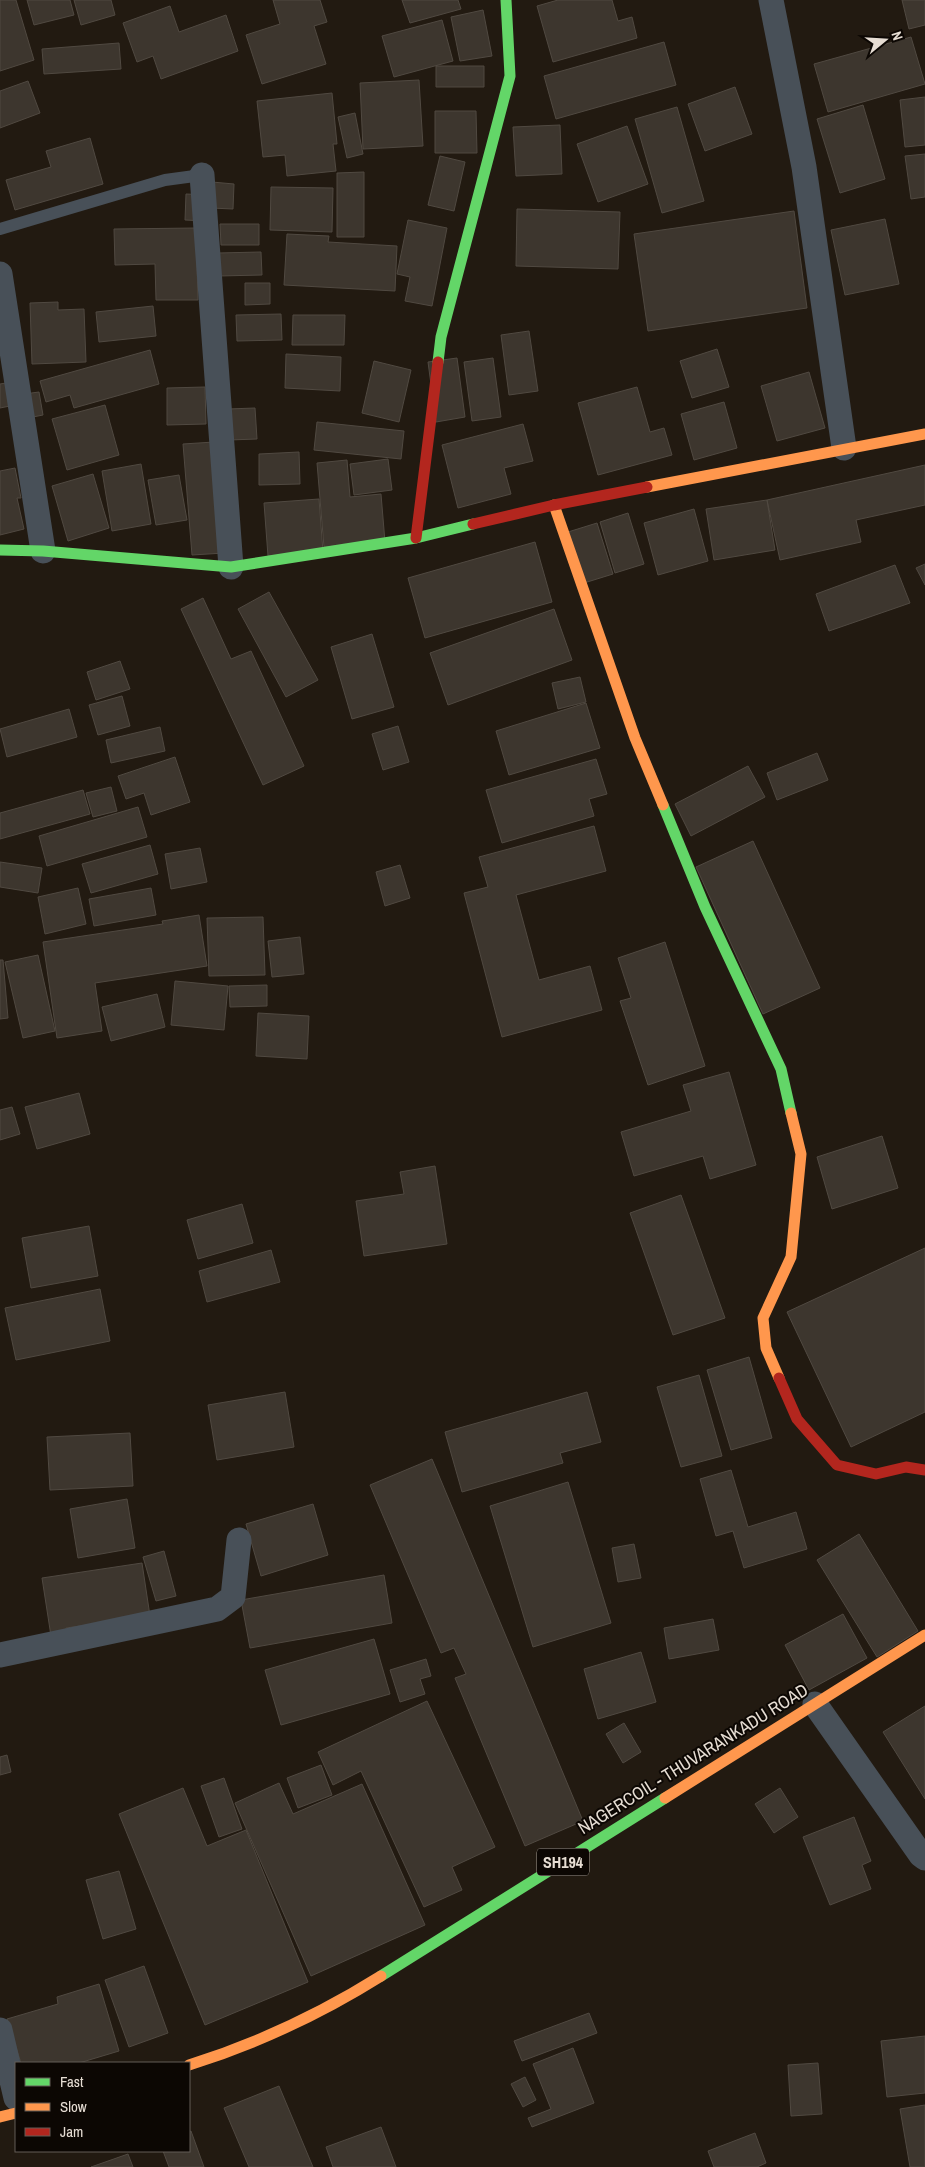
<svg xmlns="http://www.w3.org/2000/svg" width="925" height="2167" font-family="'Archivo Narrow',sans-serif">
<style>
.building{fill:#3d362e;stroke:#504941}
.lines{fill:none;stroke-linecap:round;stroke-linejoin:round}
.lane{stroke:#485058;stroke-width:12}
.street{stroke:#485058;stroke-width:25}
.fast{stroke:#63d668;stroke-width:11}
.slow{stroke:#ff974d;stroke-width:11}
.jam{stroke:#b3261e;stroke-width:11}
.labels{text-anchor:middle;stroke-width:4;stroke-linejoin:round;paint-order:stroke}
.shield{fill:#0c0703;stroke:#a59d95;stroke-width:1}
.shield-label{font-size:16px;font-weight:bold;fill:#e6ddd3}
.street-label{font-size:18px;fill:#e6ddd3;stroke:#0c0703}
</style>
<rect width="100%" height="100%" fill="#221a11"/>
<path class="building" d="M0,0H16L34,60L0,71Z
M27,0H70L74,15L34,25Z
M74,0H111L115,15L81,25Z
M273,0H320L327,22L314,26L326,64L262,84L246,35L280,24Z
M402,0H458L461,9L410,23Z
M558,0H612L618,21L632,17L637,38L553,62L537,6Z
M902,0H925V25L909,29Z
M170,6L179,32L226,15L238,51L161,79L153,56L137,62L123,23Z
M483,10L492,56L460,61L451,17Z
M442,20L453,61L394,77L382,36Z
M911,37L925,84L828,112L814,64Z
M664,42L676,85L556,119L544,76Z
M119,43L121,69L44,74L42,49Z
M436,66H484V87H436Z
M419,80L423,146L363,149L360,83Z
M28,81L40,113L0,128V91Z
M735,87L752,134L705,151L688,104Z
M332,93L337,144H333L336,171L287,176L285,155L263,157L257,101Z
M925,97V145L905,147L900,100Z
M863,105L885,179L840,193L817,119Z
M677,107L704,201L662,213L635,119Z
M435,111H476L477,153H435Z
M355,113L363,154L347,158L338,117Z
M560,125L562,174L516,176L513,127Z
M627,126L648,184L598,202L577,144Z
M90,138L103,184L15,210L6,180L51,167L46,151Z
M925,154V197L911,199L905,156Z
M440,156L465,162L454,211L428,205Z
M364,172V237H337V173Z
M212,182L234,184L233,209L211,208Z
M271,187L333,188L332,232L270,230Z
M186,194L209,195L207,221L185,220Z
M517,209L620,212L618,269L516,266Z
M794,211L807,308L648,331L634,234Z
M885,219L899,284L845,295L831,230Z
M408,220L447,228L432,306L405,301L410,277L397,274Z
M220,224H259V245H221Z
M196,228L198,300H156L155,264L115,265L114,229Z
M287,234L329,236L328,242L397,246L395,291L284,285Z
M261,252L262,275L219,276L218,253Z
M245,283H270V304L245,305Z
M58,302V310L84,309L86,362L32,364L30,303Z
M153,306L156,336L99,342L96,312Z
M281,314L282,340L237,341L236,315Z
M293,315H345L344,345H292Z
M529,331L538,391L509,395L501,335Z
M717,349L729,387L692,398L680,361Z
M150,350L159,384L74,408L70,395L46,402L40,381Z
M286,354L341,357L340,391L285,388Z
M457,358L465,417L436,422L428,362Z
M493,358L501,417L472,421L464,362Z
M374,361L411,370L399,422L362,413Z
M809,372L825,428L777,441L761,386Z
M6,383L10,406L0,408V384Z
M205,387L206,424L167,425V388Z
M637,387L650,432L664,428L672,455L598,475L578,403Z
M39,392L43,415L28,418L24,394Z
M724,402L737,448L694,460L681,414Z
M105,405L119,455L67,470L52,419Z
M255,408L257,439L229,440L228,409Z
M317,422L404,431L401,459L314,450Z
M523,424L533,461L504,468L511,494L458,508L442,445Z
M214,442L224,553L192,555L183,444Z
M299,452L300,484L259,485V454Z
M388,459L392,490L354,495L350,464Z
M347,460L350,497L381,494L385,542L324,547L317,463Z
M141,464L151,524L112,531L102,471Z
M925,465V505L856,520L861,542L780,560L767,500Z
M15,468L21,498H17L24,529L0,535V471Z
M93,474L109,528L68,541L52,486Z
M179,475L187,520L156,525L148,480Z
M319,499L323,552L268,556L264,503Z
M767,500L775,550L714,560L706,509Z
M694,509L708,561L658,575L644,523Z
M628,513L644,564L615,573L600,522Z
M597,523L613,574L584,583L568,532Z
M535,542L552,602L425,638L408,578Z
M925,564V585L916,568Z
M895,565L910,603L829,631L816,594Z
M269,592L318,680L286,697L238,609Z
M203,598L231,659L251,651L304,766L263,785L181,609Z
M554,609L572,660L448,705L430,653Z
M372,634L394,707L352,719L331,647Z
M120,661L130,689L96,700L87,672Z
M580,677L586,702L558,709L552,683Z
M122,696L130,726L98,735L89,705Z
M586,703L600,748L509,775L496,731Z
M69,709L77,737L7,757L0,729Z
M398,726L409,762L383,770L372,734Z
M160,727L165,751L111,763L106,740Z
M817,753L828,780L777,800L767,773Z
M175,757L190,802L151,815L144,793L126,799L118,776Z
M596,759L607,794L589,799L594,816L502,843L486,790Z
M748,766L765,797L691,836L675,804Z
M111,787L117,811L93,817L86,793Z
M83,790L90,814L0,839V813Z
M138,807L147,837L47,866L39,836Z
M594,826L606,871L516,895L539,980L590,966L602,1010L502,1037L464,893L488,887L479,857Z
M753,841L820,988L763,1014L696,867Z
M150,845L158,874L91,893L82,864Z
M200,848L207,882L171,889L165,854Z
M0,862L42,868L38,893L0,887Z
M400,865L410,898L385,906L376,872Z
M78,888L86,924L45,934L38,897Z
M151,888L156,915L94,926L89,899Z
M199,915L207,966L95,983L102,1031L57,1038L43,942L163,924L162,921Z
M263,917L265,975L209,976L207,918Z
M300,937L304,974L272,977L268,941Z
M665,942L705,1066L648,1085L620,1001L631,998L618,958Z
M38,955L55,1031L23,1038L5,962Z
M0,960H3L8,1018L0,1019Z
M175,981L228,986L224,1030L171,1025Z
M267,985V1006L230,1007L229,986Z
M157,994L165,1027L111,1041L102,1007Z
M258,1013L309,1016L307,1059L256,1056Z
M729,1072L756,1165L710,1179L703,1156L634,1176L621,1132L691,1111L683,1085Z
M79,1093L90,1134L37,1149L25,1107Z
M12,1107L20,1134L0,1140V1110Z
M882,1136L898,1188L832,1209L817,1157Z
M435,1166L447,1244L364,1256L356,1201L404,1194L400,1172Z
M681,1195L725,1318L673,1335L630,1213Z
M242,1204L253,1243L198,1259L187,1220Z
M89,1226L98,1276L31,1288L22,1238Z
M925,1248V1412L851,1447L787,1312Z
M271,1250L280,1282L207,1302L199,1271Z
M100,1289L110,1341L16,1360L5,1308Z
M749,1357L772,1438L731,1450L707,1370Z
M699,1375L722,1456L681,1467L657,1387Z
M285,1392L294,1447L217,1460L208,1405Z
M587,1392L601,1442L560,1453L563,1463L462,1492L445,1432Z
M130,1433L133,1486L50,1490L47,1437Z
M432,1459L583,1821L525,1846L455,1678L466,1674L454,1648L441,1653L370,1485Z
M731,1470L748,1527L796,1512L807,1549L744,1568L733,1531L716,1536L700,1479Z
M568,1482L611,1623L533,1647L490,1506Z
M127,1499L135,1548L78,1558L70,1509Z
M313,1504L328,1555L261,1576L246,1524Z
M859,1534L918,1631L877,1657L817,1560Z
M634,1544L641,1578L618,1582L612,1548Z
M164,1551L176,1596L156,1601L143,1557Z
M142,1563L150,1616L66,1628L67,1634L51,1636L42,1578Z
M384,1575L392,1623L250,1648L241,1600Z
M843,1614L867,1658L809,1690L785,1645Z
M713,1619L719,1650L669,1659L664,1628Z
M374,1639L390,1694L281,1725L265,1670Z
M641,1652L656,1702L598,1719L584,1669Z
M426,1659L431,1676L420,1679L425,1694L400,1702L390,1670Z
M427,1701L495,1847L452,1867L462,1890L424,1907L361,1771L333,1785L318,1752Z
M925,1706V1799L883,1732Z
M624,1723L641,1752L623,1763L606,1734Z
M7,1755L11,1772L0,1775V1757Z
M321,1765L332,1795L298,1808L287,1778Z
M224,1778L242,1829L219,1837L201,1786Z
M279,1783L293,1814L362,1784L425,1925L311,1976L235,1803Z
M183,1788L207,1846L246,1830L308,1982L205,2025L119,1814Z
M780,1788L798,1817L774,1833L755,1804Z
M854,1817L871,1861L862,1865L871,1889L830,1905L803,1837Z
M119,1871L136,1929L103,1939L86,1880Z
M144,1966L168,2033L129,2047L105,1980Z
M99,1984L119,2051L79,2063H21L7,2019L58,2004L57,1997Z
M589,2013L597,2033L522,2061L514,2041Z
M925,2036V2093L887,2097L881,2041Z
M573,2048L594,2103L532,2127L528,2118L551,2109L533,2064Z
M818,2063L822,2114L791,2116L788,2065Z
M525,2077L536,2100L523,2107L511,2084Z
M279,2086L313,2167H249L224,2108Z
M925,2105V2167H910L900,2109Z
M381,2127L396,2167H333L326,2147Z
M191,2131L204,2167H169L163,2151H189V2132Z
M755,2133L766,2163L757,2167H714L708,2151Z
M128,2154L133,2167H91Z"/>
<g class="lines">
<path class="lane" d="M0,229L165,180L202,175"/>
<path class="street" d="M771,0L804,167L844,448
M202,175L231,567
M0,274L43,551
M0,1655L217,1609L233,1597L239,1540
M815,1704L921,1855L925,1858
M0,2030L16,2098"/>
<path class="fast" d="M438,362L441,337L510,76L506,0
M0,550L43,551L231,567L416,538L473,524
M663,805L705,907L781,1069L791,1113
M381,1976L665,1798"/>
<path class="slow" d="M647,487L925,434
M554,505L635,738L663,805
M779,1378L766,1348L763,1318L791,1257L801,1154L791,1113
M665,1798L925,1635
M189,2065C256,2044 322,2013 381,1976
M0,2117L16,2113"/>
<path class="jam" d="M473,524L554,505L647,487
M416,538L438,362
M779,1378L797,1419L837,1465L876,1474L906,1467L925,1470"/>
</g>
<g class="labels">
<rect class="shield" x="537" y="1848.5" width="52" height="27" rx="4"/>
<g class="shield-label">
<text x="563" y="1868">SH194</text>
</g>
<g class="street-label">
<text transform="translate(693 1759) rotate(-32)" y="6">NAGERCOIL - THUVARANKADU ROAD</text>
</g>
</g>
<rect x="15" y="2062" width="175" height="90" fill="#0c0703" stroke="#635d56"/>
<rect x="25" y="2078" width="25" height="8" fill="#63d668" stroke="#635d56"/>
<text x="60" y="2087" font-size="15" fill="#e6ddd3">Fast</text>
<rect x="25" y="2103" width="25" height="8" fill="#ff974d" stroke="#635d56"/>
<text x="60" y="2112" font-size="15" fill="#e6ddd3">Slow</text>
<rect x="25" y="2128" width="25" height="8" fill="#b3261e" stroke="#635d56"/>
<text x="60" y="2137" font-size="15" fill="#e6ddd3">Jam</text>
<g transform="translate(885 40) rotate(72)" stroke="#0c0703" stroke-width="4" paint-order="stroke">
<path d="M0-4L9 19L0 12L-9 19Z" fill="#e6ddd3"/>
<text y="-8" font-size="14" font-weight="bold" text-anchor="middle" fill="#e6ddd3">N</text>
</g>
</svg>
